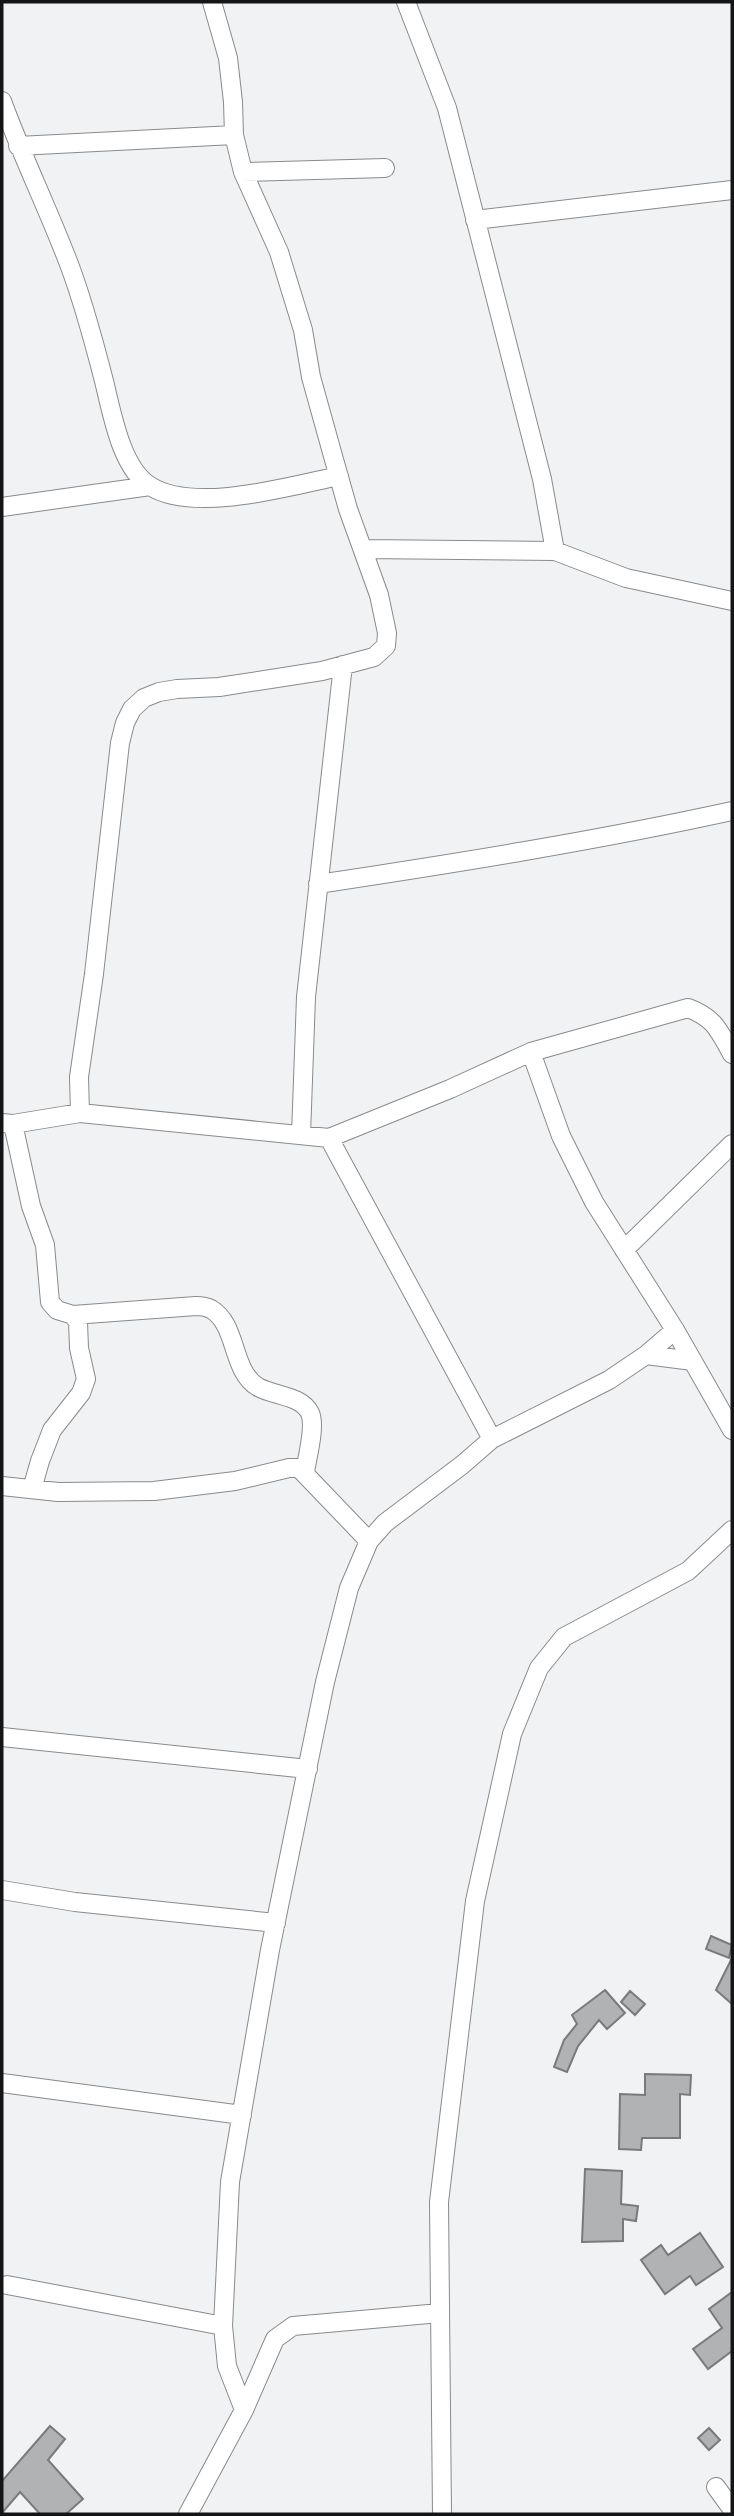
<svg xmlns="http://www.w3.org/2000/svg" width="734" height="2516" font-family="Helvetica,sans-serif">
<style>
.building{fill:#b0b2b4;stroke:#787a7c;stroke-width:2}
.lines{fill:none;stroke-linecap:round;stroke-linejoin:round}
.minor-casing{stroke:#898a8c;stroke-width:20}
.minor{stroke:#fff;stroke-width:18}
</style>
<rect width="100%" height="100%" fill="#f0f2f4"/>
<path class="building" d="M711,1936L732,1945L729,1958L706,1949Z
M732,1958V2004L716,1990Z
M605,1990L625,2013L607,2029L599,2020L578,2046L567,2072L554,2067L564,2040L577,2024L572,2015Z
M630,1991L645,2004L635,2015L621,2002Z
M645,2074L691,2075L690,2095L680,2094V2138H642L641,2150L619,2149L620,2094L645,2095Z
M585,2169L622,2171L621,2204L638,2206L636,2221L623,2219V2241L582,2242Z
M700,2233L723,2267L696,2285L690,2276L665,2294L641,2260L661,2245L668,2255Z
M732,2292V2351L708,2369L693,2349L722,2328L709,2309Z
M50,2426L65,2439L48,2460L83,2499L66,2514H40L20,2492L2,2513V2481Z
M709,2428L720,2440L709,2450L698,2438Z"/>
<g class="lines">
<defs>
<path id="minor" d="M406,2L447,108L542,479L555,551
M2,101C22,156 48,209 69,264C83,301 94,342 104,381C112,413 121,468 150,486C194,514 291,486 339,476
M18,146L234,135
M243,172L385,168
M475,220L732,190
M2,507L150,486
M364,549L555,551L626,578L732,601
M318,884C457,863 595,841 732,811
M531,1052L561,1136L594,1202L675,1330L732,1430
M80,1113L329,1138L450,1089L531,1052L688,1008C715,1018 719,1031 732,1054
M2,1123L13,1124L80,1113L79,1077L94,974L120,743L125,723L132,709L144,698L159,692L177,689L219,687L322,671L374,657L386,646L387,633L379,595L348,509L333,456L311,377L303,330L279,252L243,172L234,135L233,102L228,58L212,2
M13,1124L31,1206L45,1245L50,1302L57,1310L73,1315L78,1322L79,1348L86,1379L81,1393L52,1430L40,1461L32,1489
M301,1135L306,997L343,665
M329,1138L492,1439
M624,1250L732,1144
M73,1315L196,1306C200,1306 207,1307 211,1309C238,1325 231,1371 258,1387C274,1396 301,1395 310,1413C316,1426 307,1458 305,1472
M646,1355L693,1361
M2,1486L58,1492L154,1491L235,1481L289,1468H299L369,1541
M2,1737L308,1769
M2,1890L75,1902L276,1923
M2,2083L242,2115
M7,2285L223,2326
M244,2410L227,2366L223,2326L230,2182L270,1950L325,1682L349,1588L369,1541L385,1523L462,1465L492,1439L609,1380L646,1355L675,1330
M716,2487L732,2509
M188,2514L244,2410L275,2339L293,2326L440,2313
M442,2514L439,2202L475,1901L512,1734L539,1668L564,1637L688,1571L732,1530"/>
</defs>
<use href="#minor" class="minor-casing"/>
<use href="#minor" class="minor"/>
</g>
<rect width="734" height="2516" fill="none" stroke="#141516" stroke-width="7"/>
</svg>
